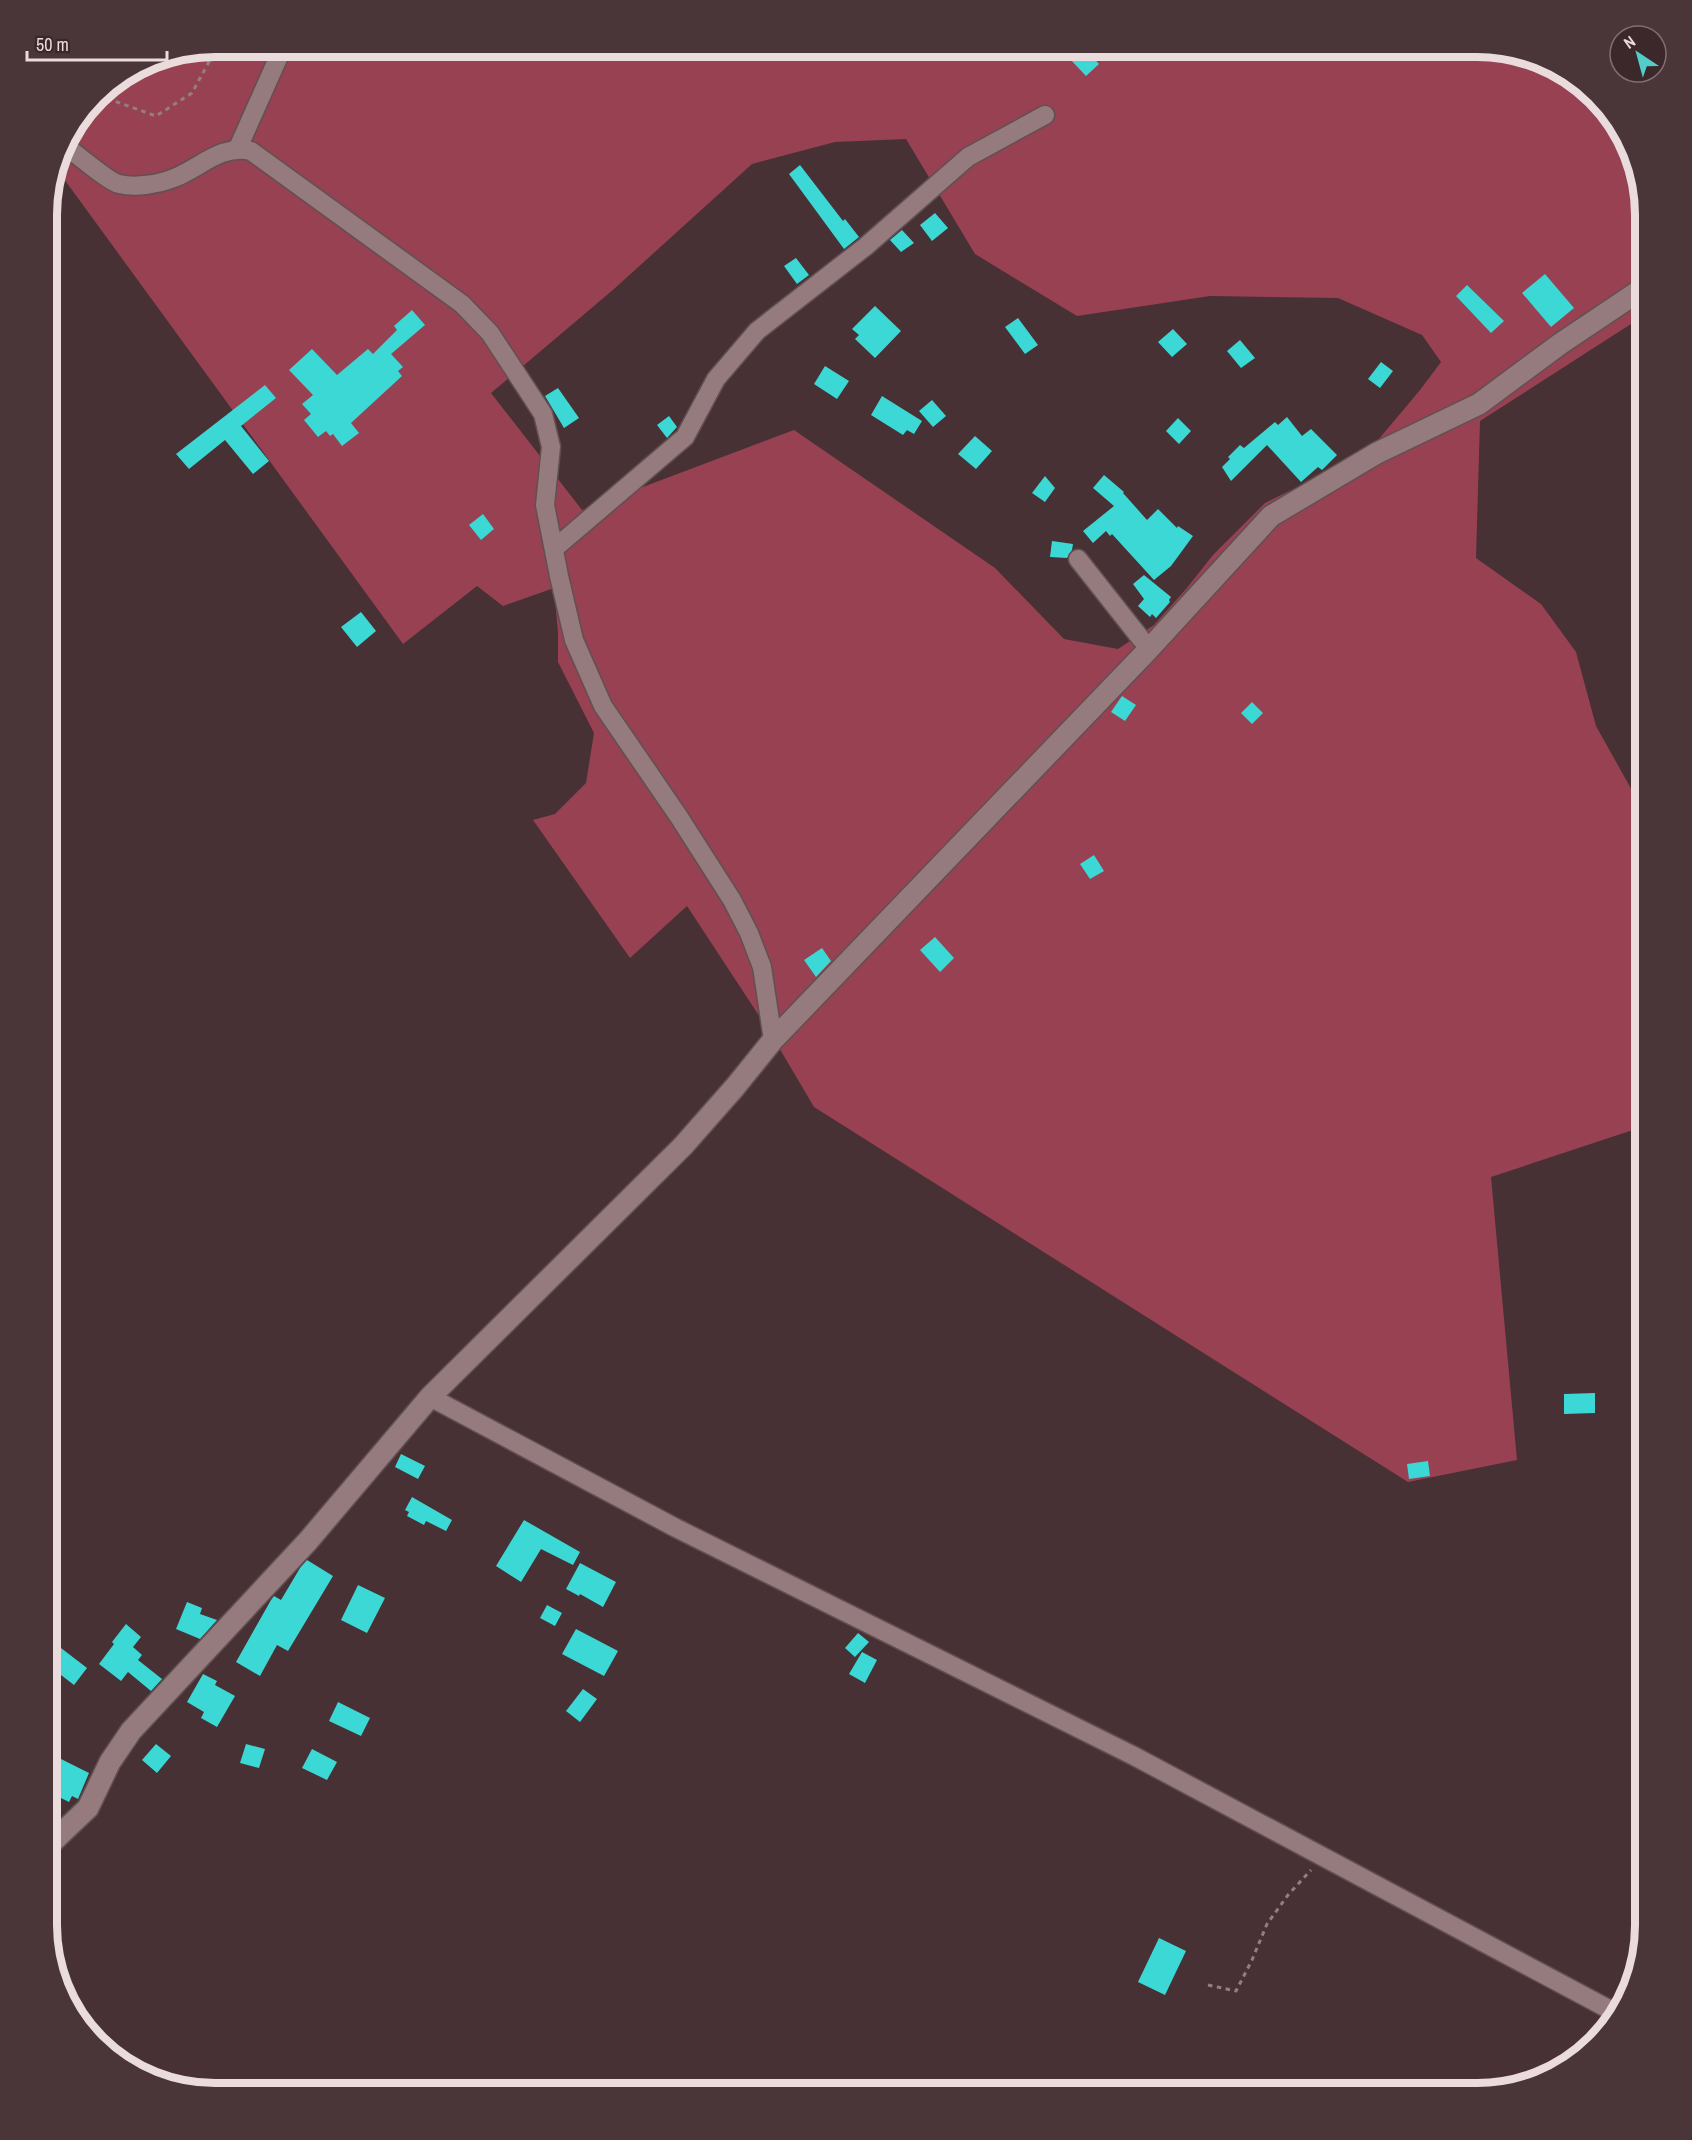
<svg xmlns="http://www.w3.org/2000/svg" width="1692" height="2140" font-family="'Archivo Narrow',sans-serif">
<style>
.green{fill:#984153;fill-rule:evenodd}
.building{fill:#3cd8d5}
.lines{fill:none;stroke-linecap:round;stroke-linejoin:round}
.minor-casing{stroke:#615052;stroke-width:21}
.tertiary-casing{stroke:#615052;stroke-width:24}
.path{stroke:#927f81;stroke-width:3;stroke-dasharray:4.5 4.5;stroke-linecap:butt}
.minor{stroke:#957b7e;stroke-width:18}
.tertiary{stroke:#957b7e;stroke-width:21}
.rim{fill:none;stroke:#eadcdd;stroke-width:8}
</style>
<rect width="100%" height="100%" fill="#473134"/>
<path class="green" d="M215,47H1488L1561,69L1617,121L1645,215V315L1480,421L1476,558L1541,604L1576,652L1596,726L1634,794L1645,786V1126L1491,1177L1517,1460L1408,1482L814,1107L771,1034L687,906L630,958L533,820L555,814L586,783L594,733L558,662V633L554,588L503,606L477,586L403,644L56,168L64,140L104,88L151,59ZM906,139L975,254L1077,316L1210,296L1338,298L1422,335L1441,362L1420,390L1368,452L1265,503L1213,555L1186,589L1154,625L1118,649L1064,639L995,568L794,430L582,510L491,393L614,289L752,164L835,142Z"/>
<path class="building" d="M1083,47L1099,64L1086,76L1070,59Z
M800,165L843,221L845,219L859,237L844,249L789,174Z
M935,213L948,228L932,241L920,225Z
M902,230L914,243L901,252L890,240Z
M796,258L809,275L797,284L784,266Z
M1545,274L1574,308L1551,327L1522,293Z
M1467,285L1504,321L1491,333L1456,296Z
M875,306L901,331L875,358L855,339L859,335L852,329Z
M412,310L425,325L391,354L403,367L398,371L402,376L351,423L359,433L342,446L333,434L330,436L326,431L318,437L304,420L311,414L302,404L313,395L289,370L312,349L337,375L368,349L373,354L397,330L394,326Z
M1018,318L1038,345L1025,354L1005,327Z
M1173,329L1187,344L1172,357L1158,342Z
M1240,340L1255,358L1241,368L1227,351Z
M1381,362L1393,371L1380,388L1368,379Z
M825,366L849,381L837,399L814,384Z
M265,385L276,398L241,426L269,461L253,474L225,440L189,469L176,454Z
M558,388L579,418L564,428L545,396Z
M882,396L922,421L914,434L907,430L903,435L871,415Z
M932,400L946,416L933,427L919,411Z
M669,416L677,427L667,438L657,425Z
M1287,417L1302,436L1311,429L1337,455L1322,470L1318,467L1301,482L1267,445L1231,481L1222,467L1230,459L1228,457L1240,445L1244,448L1275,422L1278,425Z
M1178,418L1191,431L1179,444L1166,431Z
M975,436L992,451L976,469L958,454Z
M1104,475L1124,492L1123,493L1147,520L1158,509L1177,528L1178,526L1193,536L1171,566L1154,580L1112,534L1110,536L1106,531L1093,543L1083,531L1114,506L1093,488Z
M1045,476L1055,488L1045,502L1032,493Z
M483,514L494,529L481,540L469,525Z
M1052,541L1073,544L1072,550L1067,558L1050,557Z
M1144,575L1171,597L1169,600L1170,602L1156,618L1152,614L1150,617L1138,606L1144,599L1133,584Z
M361,612L376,631L357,647L341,627Z
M1122,696L1136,705L1125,721L1111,712Z
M1252,702L1263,713L1252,724L1241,713Z
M1094,855L1104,871L1090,879L1080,864Z
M935,937L954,958L940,972L920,950Z
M822,948L831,961L816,977L804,960Z
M1595,1393V1413L1564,1414V1394Z
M401,1454L425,1466L418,1479L395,1467Z
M1428,1461L1430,1476L1409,1479L1407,1464Z
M412,1497L452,1520L446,1531L426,1521L424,1525L407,1516L409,1512L405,1510Z
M524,1520L580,1552L573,1565L541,1549L521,1582L496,1566Z
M307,1560L333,1576L288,1651L277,1645L260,1676L236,1662L271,1600L274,1596L281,1600L300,1568Z
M580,1563L616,1582L603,1607L580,1594L579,1596L566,1589Z
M358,1585L385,1598L367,1633L341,1620Z
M187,1602L202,1608L200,1614L217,1620L200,1639L176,1629Z
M547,1605L562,1613L555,1626L540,1618Z
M126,1624L141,1637L133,1647L142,1655L138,1660L162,1679L151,1691L128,1672L121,1681L99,1664L114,1644L112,1642Z
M576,1629L618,1651L604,1676L562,1654Z
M858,1633L869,1642L855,1657L845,1648Z
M61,1648L87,1668L74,1685L48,1665Z
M862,1652L877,1660L865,1683L849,1674Z
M203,1674L217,1681L215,1685L235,1696L217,1727L201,1718L204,1712L187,1702Z
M583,1689L597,1699L580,1722L566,1711Z
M338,1702L370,1718L361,1736L329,1721Z
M156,1744L171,1756L157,1773L142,1760Z
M246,1744L265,1749L259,1768L240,1763Z
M312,1749L337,1762L327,1780L302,1768Z
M61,1759L89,1773L78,1799L72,1796L69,1802L47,1791V1788Z
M1159,1938L1186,1951L1165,1995L1138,1982Z"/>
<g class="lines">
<defs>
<path id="minor" d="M63,144C74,152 109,182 119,184C136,188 159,184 174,178C200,168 221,144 251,151L462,304L490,333L543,414L551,447L545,505L559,576L574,640L603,706L679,817L732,900L749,933L762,967L773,1040
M238,148L283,47
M555,548L685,437L716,379L757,331L865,247L968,157L1045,115
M1078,559L1149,649
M430,1397L676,1528L1134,1756L1616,2013"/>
<path id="tertiary" d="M47,1847L88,1808L110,1762L131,1731L308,1541L430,1397L683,1146L735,1087L773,1040L1149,649L1271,516L1377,453L1479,404L1560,344L1645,287"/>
</defs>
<use href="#minor" class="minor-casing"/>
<use href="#tertiary" class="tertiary-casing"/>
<path class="path" d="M100,93L117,102L156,116L192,93L217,47
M1208,1985L1236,1991L1252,1960L1267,1924L1288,1895L1311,1870"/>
<use href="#minor" class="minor"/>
<use href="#tertiary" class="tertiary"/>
</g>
<path d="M0 0H1692V2140H0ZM215 57H1477A158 158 0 0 1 1635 215V1925A158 158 0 0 1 1477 2083H215A158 158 0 0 1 57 1925V215A158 158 0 0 1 215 57Z" fill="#4a3538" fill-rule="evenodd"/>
<path class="rim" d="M215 57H1477A158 158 0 0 1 1635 215V1925A158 158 0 0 1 1477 2083H215A158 158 0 0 1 57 1925V215A158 158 0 0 1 215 57Z"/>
<g transform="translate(1638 54) rotate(324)"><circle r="28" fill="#3c272a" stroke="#826f72" stroke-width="1.5"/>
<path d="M0-4.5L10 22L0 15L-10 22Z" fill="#53cdca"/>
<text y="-9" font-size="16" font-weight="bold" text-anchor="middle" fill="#eadcdd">N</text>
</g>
<path d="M27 51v9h140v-9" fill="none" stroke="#eadcdd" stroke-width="3"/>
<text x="36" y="51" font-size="18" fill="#eadcdd" stroke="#3c272a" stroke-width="4.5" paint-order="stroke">50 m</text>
</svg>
